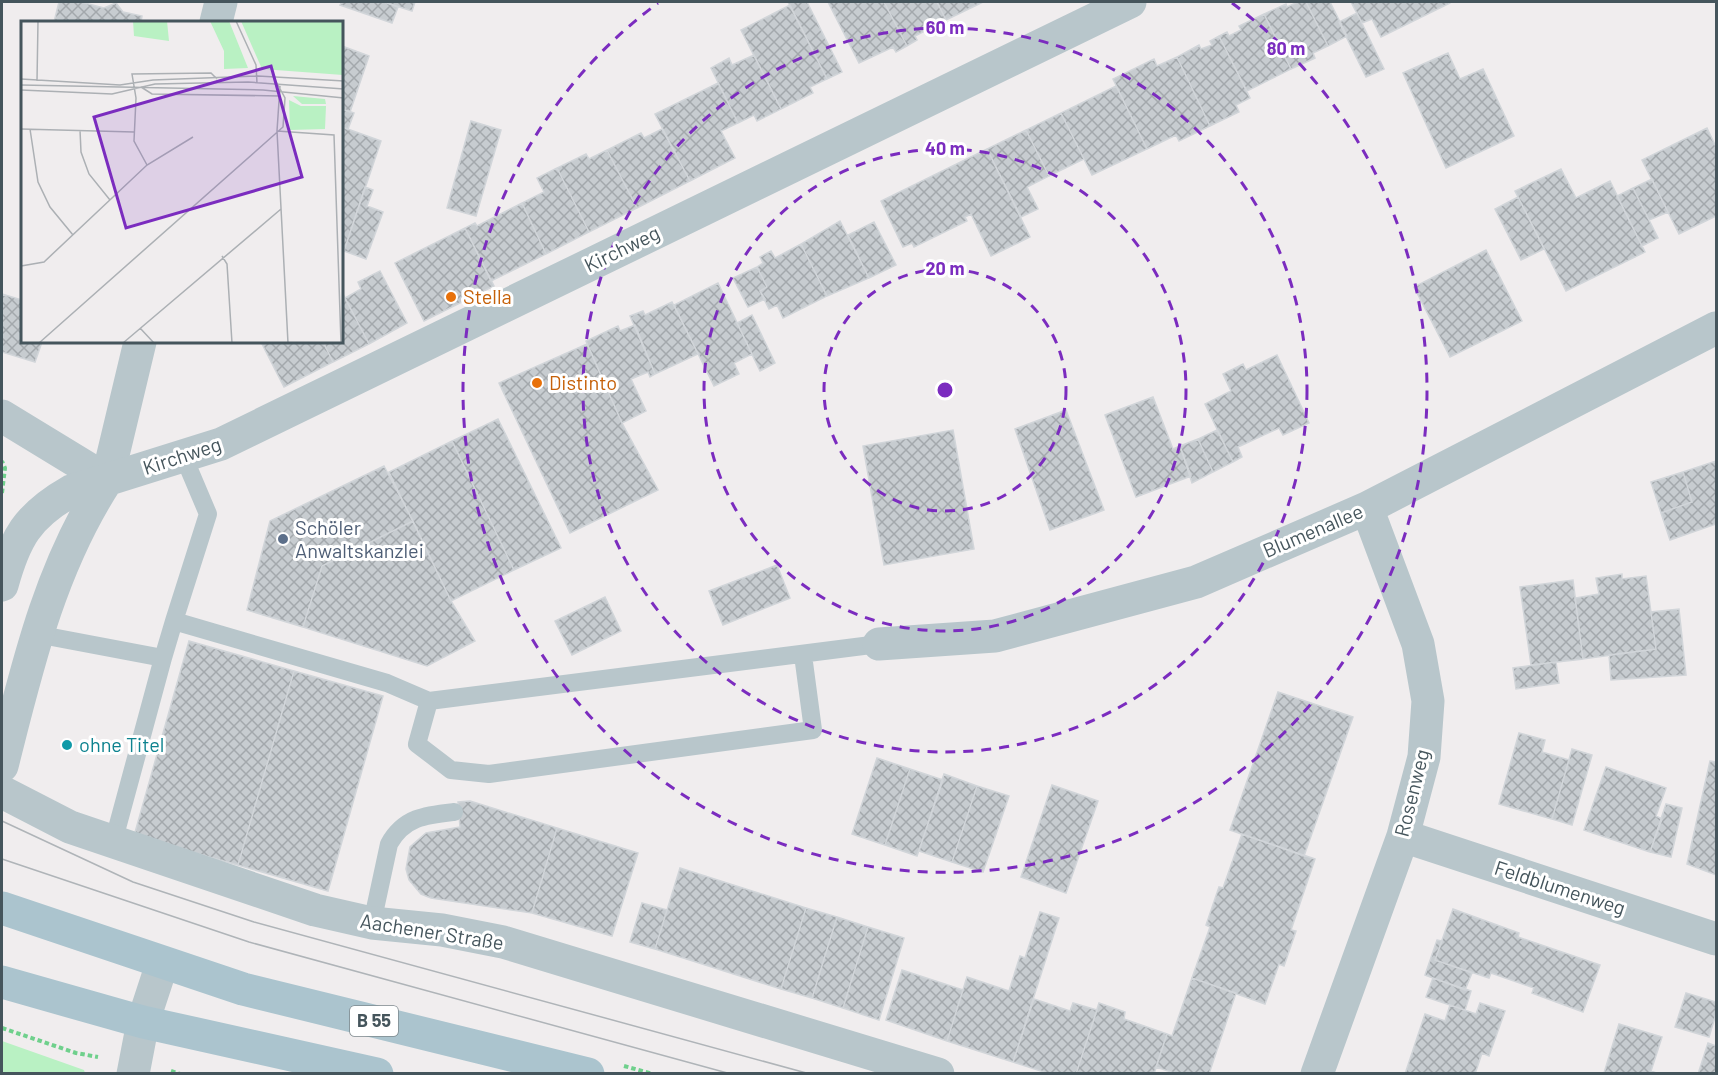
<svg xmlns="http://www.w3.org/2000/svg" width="1718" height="1075" font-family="Barlow,sans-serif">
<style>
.park{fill:#b9f1c3}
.building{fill:url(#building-cross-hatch);stroke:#d1d5d9;stroke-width:1.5}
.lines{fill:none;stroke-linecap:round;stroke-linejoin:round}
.path{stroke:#6fd08c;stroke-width:4;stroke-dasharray:4.5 3;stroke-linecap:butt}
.service{stroke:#b8c6cb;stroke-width:18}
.minor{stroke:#b8c6cb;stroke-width:33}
.tertiary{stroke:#b8c6cb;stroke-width:33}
.primary{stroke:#abc4ce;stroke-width:33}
.tram{stroke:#afb4b8;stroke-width:1.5}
.ring{fill:none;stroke:#7b2cbf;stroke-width:3;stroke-dasharray:10 8}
.food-dot{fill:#e8710a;stroke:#fff;stroke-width:2}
.service-dot{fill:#5c6f8a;stroke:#fff;stroke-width:2}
.culture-dot{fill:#0f9aa8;stroke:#fff;stroke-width:2}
.labels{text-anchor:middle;stroke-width:6;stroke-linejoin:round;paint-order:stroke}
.shield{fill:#fff;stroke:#7d888d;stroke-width:1.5}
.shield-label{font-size:18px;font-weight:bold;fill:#45555c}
.street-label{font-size:20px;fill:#45555c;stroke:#fff}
.food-label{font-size:20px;fill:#c56008;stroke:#fff;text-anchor:start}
.service-label{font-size:20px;fill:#4e5e75;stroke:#fff;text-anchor:start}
.culture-label{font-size:20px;fill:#0d838f;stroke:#fff;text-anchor:start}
.inset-road{fill:none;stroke:#acb0b4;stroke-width:1.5}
.view{fill:#7b2cbf;fill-opacity:0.15;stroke:#7b2cbf;stroke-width:3}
.inset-edge{fill:none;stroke:#45555c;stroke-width:3}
.centre{fill:#7b2cbf;stroke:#fff;stroke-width:3}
.ring-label{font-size:18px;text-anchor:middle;font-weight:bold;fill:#7b2cbf;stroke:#fff;stroke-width:6;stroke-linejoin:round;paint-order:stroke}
</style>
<defs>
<pattern id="building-cross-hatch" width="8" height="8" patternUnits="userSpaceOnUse" patternTransform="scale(1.5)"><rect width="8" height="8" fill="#c7ccd0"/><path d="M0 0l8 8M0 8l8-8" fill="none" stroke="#a3a8ac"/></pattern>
</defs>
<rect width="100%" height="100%" fill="#f0edee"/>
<path class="park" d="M2,1041L84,1070L85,1073H2Z"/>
<path class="building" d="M59,2H81L104,8L116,3L123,12L142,16L141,22H54Z
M342,2H384L398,7L392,23L340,5Z
M384,2H415L412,11Z
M788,2H807L842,72L827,79Z
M828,2H884L907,46L896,52L893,47L859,63Z
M884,2H937L946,20L915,36L917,40L907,46Z
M937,2H983L946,20Z
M1298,2H1306L1328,46L1313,53L1315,58L1291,69L1264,14L1286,4L1287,7Z
M1306,2H1330L1347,36L1328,46Z
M1351,2H1450V3L1381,37L1372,19L1362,23Z
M790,5L827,79L810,87L813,93L781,109L741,30Z
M1357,13L1384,69L1366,77L1339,22Z
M1264,14L1291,69L1247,91L1219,36L1227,32L1229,36L1241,30L1239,26Z
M1219,36L1250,98L1236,105L1239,112L1210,126L1177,57L1199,45L1201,49L1212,45L1210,41Z
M342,46L369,56L350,112L342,109Z
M1448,53L1460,79L1483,69L1514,136L1446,168L1403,73Z
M754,55L781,109L757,121L754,115L738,123L711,68L729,58L732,65Z
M1177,57L1210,126L1179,141L1176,135L1147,149L1113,79L1154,59L1157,66Z
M718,83L738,123L721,131L735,158L690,181L655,114Z
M1116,86L1147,149L1092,175L1061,113Z
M342,109L354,113L348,129L342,127Z
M1061,113L1084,159L1049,176L1026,130Z
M471,121L501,130L476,216L447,208Z
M342,127L381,141L344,251L342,250Z
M1707,128L1716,147V216L1679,234L1642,160Z
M662,129L690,181L637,208L607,150L641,133L644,138Z
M1026,130L1049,176L1027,187L1038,209L1021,217L987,149Z
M987,149L1030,237L991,256L971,214L965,217L967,221L914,247L912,243L903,247L881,201Z
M607,150L637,208L589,232L557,168L586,154L589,159Z
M557,168L589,232L546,254L522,203L544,192L537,178Z
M1561,169L1576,198L1610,181L1645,252L1566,291L1515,191Z
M1652,179L1668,212L1649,220L1633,188Z
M365,187L373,190L367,206L383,212L366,259L344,251Z
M1633,188L1658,238L1642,246L1617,196Z
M1518,197L1544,249L1521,260L1495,209Z
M522,203L546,254L491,281L465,228L475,223L477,226Z
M840,221L869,278L827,296L801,244Z
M874,222L896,265L869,278L848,235Z
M465,228L494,286L424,321L395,263Z
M801,244L827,296L783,318L777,305L769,309L760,291L767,287L757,267L763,263L760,257L771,251L775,258Z
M1486,250L1522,321L1450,357L1414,287Z
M757,267L767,287L760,291L765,299L748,307L733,278Z
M380,271L407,323L369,344L345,298L361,289L358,282Z
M718,283L752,354L734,363L739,374L714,386L674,305Z
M342,292L369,344L333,362L323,342H342Z
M2,294L22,300V342H42L35,362L2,352Z
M672,302L698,354L655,374L630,316L643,311L645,315Z
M752,315L775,363L760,371L737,323Z
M635,325L655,374L650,377L648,372L631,379L646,411L622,423L586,341L618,326L620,331Z
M261,342H323L333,362L284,387Z
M587,344L622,423L658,490L570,533L499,383Z
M1277,355L1309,423L1283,435L1279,428L1238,447L1242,457L1233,462L1205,404L1231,391L1223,374L1243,364L1246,370Z
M1153,397L1173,449L1180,446L1191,476L1136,497L1105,415Z
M1066,410L1104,510L1050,530L1015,429Z
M498,419L561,548L514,570L452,441Z
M953,430L974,549L884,565L863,446Z
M1217,430L1233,462L1213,472L1198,439Z
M1198,439L1213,472L1192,483L1180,446Z
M452,441L514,570L451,601L389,472Z
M1716,461V524L1670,540L1661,513L1692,502L1683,472Z
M384,466L413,521L322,566L303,627L247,610L270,521Z
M1683,472L1692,502L1661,513L1651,482Z
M413,521L451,601L475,641L427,666L303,627L322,566Z
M777,565L790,598L723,625L709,591Z
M1622,574V579L1646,576L1656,649L1583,659L1575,598L1599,594L1596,578Z
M1573,580L1583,659L1531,665L1520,587Z
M605,597L621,631L572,655L555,621Z
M1679,609L1686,675L1611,680L1609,655L1656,649L1651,612Z
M189,641L294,671L238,865L134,836Z
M1556,662L1559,683L1516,689L1513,668Z
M294,671L383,696L328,891L238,865Z
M1278,692L1353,717L1304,856L1230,830Z
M1519,733L1545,740L1542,752L1569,760L1552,819L1499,804Z
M1572,749L1592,755L1572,825L1552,819Z
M877,758L910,769L885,845L852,834Z
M1710,761L1716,762V875L1687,864Z
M1606,767L1666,788L1656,816L1662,819L1650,852L1584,830Z
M910,769L943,780L917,856L885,845Z
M944,774L977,786L952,862L919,851Z
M1052,785L1098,801L1066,893L1021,877Z
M977,786L1009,796L983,872L952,862Z
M470,801L557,828L532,913L431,898L421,894L409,880L406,869L410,847L426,833L460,827L458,802Z
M1666,804L1682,808L1671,857L1650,852Z
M557,828L638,853L612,936L532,913Z
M1242,834L1315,859L1291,930L1296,931L1284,966L1279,964L1265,1004L1192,978L1210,927L1206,925L1219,887L1223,888Z
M680,868L806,908L781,989L655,949Z
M642,903L667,910L655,949L630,942Z
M806,908L837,917L812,998L781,989Z
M1453,909L1519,933L1518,937L1600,965L1583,1012L1532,993L1534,988L1491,973L1489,978L1435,960Z
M1040,912L1059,918L1013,1062L947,1041L967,977L1009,991L1020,956L1025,958Z
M837,917L868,927L843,1008L812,998Z
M868,927L904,938L879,1020L843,1008Z
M1437,940L1442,941L1435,960L1472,973L1465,990L1425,975Z
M902,970L963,990L947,1041L886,1020Z
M1192,978L1236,993L1209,1074H1177L1156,1067L1167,1034L1172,1036Z
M1433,978L1471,991L1465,1010L1426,997Z
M1686,993L1716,1002V1014L1709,1037L1675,1027Z
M1034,999L1070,1011L1073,1003L1097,1010L1076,1074H1050L1013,1062Z
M1099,1003L1125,1012L1124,1019L1167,1034L1154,1074H1076Z
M1480,1003L1505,1011L1489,1056L1482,1053L1475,1074H1405L1425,1014L1445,1021L1450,1005L1476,1014Z
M1619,1024L1662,1037L1651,1071L1659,1074H1599L1604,1073Z
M1708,1043L1716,1046V1074H1698Z"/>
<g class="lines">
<path class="path" d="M2,493L5,468L2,461
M2,1028L76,1053L98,1057
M624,1066L653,1074
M171,1071L180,1074"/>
<path class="service" d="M174,621L208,514L183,455
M36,634L163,658L174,621L387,683L429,701L879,644
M429,701L417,744L451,770L489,774L813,730L803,655
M113,843L163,658
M372,923L389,844C404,817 426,815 454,812"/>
<path class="minor" d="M216,22L221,2
M2,416L107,480L140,342
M879,644L995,636L1196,582L1367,508L1716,328
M2,792L70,827L315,910L372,923L442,930L503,942L938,1074
M1403,836L1716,939
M1317,1074L1403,836L1424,757L1428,701L1418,644L1367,508"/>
<path class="tertiary" d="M2,585C15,538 27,516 71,491L221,444L1130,2
M2,766C27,667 50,567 107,480
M133,1074L143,1022L162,964"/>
<path class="primary" d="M2,908L243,989L588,1074
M2,982L143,1022L377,1074"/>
<path class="tram" d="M2,821L133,882L254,922L810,1074
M2,859L249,942L731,1074"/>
</g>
<g class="ring">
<circle cx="945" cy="390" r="121"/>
<circle cx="945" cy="390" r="241"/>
<circle cx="945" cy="390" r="362"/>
<path d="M1232 3A482 482 0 1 1 658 3"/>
</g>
<g class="food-dot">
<circle cx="451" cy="297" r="6"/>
<circle cx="537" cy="383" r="6"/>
</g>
<circle class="service-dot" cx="283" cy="539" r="6"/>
<circle class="culture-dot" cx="67" cy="745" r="6"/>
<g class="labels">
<rect class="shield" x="350" y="1006" width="48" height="30" rx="4.5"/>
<g class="shield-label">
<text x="374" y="1027">B 55</text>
</g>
<g class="street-label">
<text transform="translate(622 249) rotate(-26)" y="7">Kirchweg</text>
<text transform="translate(182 456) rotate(-18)" y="7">Kirchweg</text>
<text transform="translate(1313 531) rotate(-23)" y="7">Blumenallee</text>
<text transform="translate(1412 793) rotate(-76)" y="7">Rosenweg</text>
<text transform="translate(1560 888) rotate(18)" y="7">Feldblumenweg</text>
<text transform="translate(432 932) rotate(9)" y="7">Aachener Straße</text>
</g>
<g class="food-label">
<text x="463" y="304">Stella</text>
<text x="549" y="390">Distinto</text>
</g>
<g class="service-label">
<text x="295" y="535">Schöler<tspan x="295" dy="23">Anwaltskanzlei</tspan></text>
</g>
<g class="culture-label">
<text x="79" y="752">ohne Titel</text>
</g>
</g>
<g transform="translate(21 21)">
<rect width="322" height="322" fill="#f0edee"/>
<path d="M272,75L304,78L305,83H281ZM268,79L280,85H305L304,108L269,109Z" fill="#b9f1c3"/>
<path d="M112,0H146L148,20L113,15ZM189,0H208L227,47L203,48V30Z" fill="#b9f1c3"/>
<path d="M220,0H322V54L241,48Z" fill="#b9f1c3"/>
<path class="inset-road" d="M215,0L235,44L236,62M0,58L99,64L132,59L237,55L323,60M16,60L17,0M0,64L242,69L323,77M259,65L256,110L267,322M120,66L131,73L259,75M0,69L91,73L134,63L227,61L323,68M0,108L113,111M9,108L17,161L29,186L52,214M59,109L60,131L68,153L89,179M256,110L313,114L320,322M126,144L113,120L115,77L111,53L190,52L196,58M201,235L206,243L211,322M0,245L23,241L126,144L172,116M119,307L133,322M18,322L262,106L264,77L252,55M102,322L260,188"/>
<path class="view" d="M250,45L281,156L105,207L73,96Z"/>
<rect width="322" height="322" class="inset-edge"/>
</g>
<circle cx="945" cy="390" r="9" class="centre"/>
<g class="ring-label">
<text x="945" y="34">60 m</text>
<text x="1286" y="55">80 m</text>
<text x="945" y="155">40 m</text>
<text x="945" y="275">20 m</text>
</g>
<rect width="1718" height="1075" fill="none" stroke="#45555c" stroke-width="6"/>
</svg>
